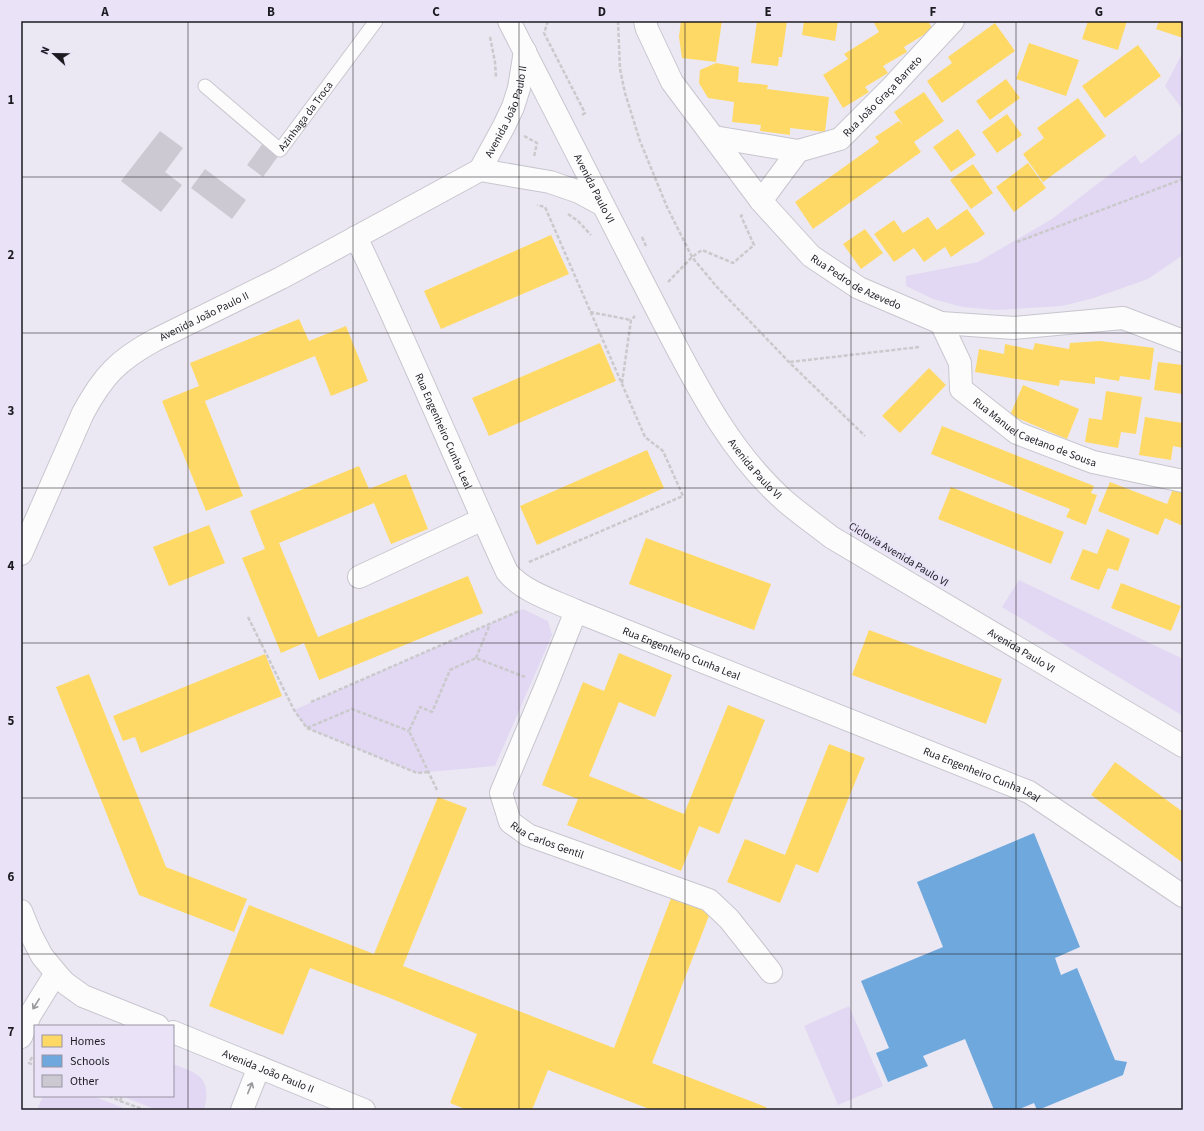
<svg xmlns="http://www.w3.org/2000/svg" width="1204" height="1131" font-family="'Source Sans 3',sans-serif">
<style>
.green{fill:#e2d8f3}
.homes{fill:#ffd966}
.schools{fill:#6fa8dc}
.building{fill:#ccc9d2}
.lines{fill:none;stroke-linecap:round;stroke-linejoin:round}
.lane-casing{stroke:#c8c6ce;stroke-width:15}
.street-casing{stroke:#c8c6ce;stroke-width:24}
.secondary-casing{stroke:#c8c6ce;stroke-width:24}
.path{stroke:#cac9cc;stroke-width:2.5;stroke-dasharray:4 2;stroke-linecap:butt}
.lane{stroke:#fcfcfd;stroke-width:13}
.street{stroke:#fcfcfd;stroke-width:22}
.secondary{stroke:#fcfcfd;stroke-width:22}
.secondary-bridge-casing{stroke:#c8c6ce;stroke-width:24;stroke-linecap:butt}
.path-bridge{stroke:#cac9cc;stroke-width:2.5;stroke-dasharray:4 2;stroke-linecap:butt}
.secondary-bridge{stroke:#fcfcfd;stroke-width:22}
.oneway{stroke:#98979a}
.grid{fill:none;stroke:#1d1b22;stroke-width:1;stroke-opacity:0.55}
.labels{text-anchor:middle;stroke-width:4;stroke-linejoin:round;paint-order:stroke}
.street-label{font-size:11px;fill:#1d1b22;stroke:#eae3f8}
.neatline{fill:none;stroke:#1d1b22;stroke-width:1.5}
.grid-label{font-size:13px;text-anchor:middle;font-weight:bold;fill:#1d1b22}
</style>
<rect width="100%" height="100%" fill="#ebe8f3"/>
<path class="green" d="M1183,52V110L1165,86Z
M1183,131V255L1148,279L1094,298L1062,306L995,310L963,307L933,299L906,286V276L978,262L1052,219L1135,155L1141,164Z
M1019,580L1183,659V716L1002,607Z
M523,609L548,621L552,635L495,766L417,773L307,728L294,710Z
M849,1006L883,1086L838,1105L804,1026Z
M173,1064C200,1074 212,1078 204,1110H157L122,1096H173Z
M43,1096H93L128,1110H37Z"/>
<path class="homes" d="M681,21H722L716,62L682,58L679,37Z
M757,21H787L782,57H779L778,66L751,63Z
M804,21H838L835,41L802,35Z
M877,21H928L933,29L904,47L907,52L883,66L888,73L865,87L869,92L843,108L823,75L848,59L844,54L879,32L874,23Z
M1088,21H1127L1118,50L1082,39Z
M1159,21H1183V38L1156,29Z
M995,23L1015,51L942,103L927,81L952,63L948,57Z
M1029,43L1079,60L1066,96L1016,79Z
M1138,45L1161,76L1105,118L1082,86Z
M716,63L739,67L738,82L768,85L767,89L829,97L825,132L790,128V135L760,131L761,125L732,122L734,102L708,98L699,83L700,70Z
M1006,79L1020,98L990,120L976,101Z
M924,92L944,121L914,142L921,152L813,229L795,202L879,142L875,137L899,121L903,125L894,112Z
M1078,98L1106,136L1043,182L1023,154L1044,138L1037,128Z
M1007,114L1022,135L997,153L982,132Z
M958,129L976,155L951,172L933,147Z
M1028,163L1046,188L1014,212L996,187Z
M973,164L993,193L971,209L950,180Z
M967,209L985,234L951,257L945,247L924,262L914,248L894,262L874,234L894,220L903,233L928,217L937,230Z
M865,229L883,253L861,269L843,244Z
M551,235L569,274L441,329L424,291Z
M299,319L309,341L346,326L368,381L331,396L315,356L205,401L243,496L206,511L162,401L199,386L190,363Z
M1100,341L1154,348L1150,380L1120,376L1119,381L1095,377V384L1060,380L1059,386L975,372L979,349L1004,354L1005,344L1033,350L1035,343L1069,349L1070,343Z
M600,343L616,381L489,436L472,398Z
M1158,362L1183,365V394L1154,390Z
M929,368L946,385L900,433L882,416Z
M1023,385L1079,409L1067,439L1010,415Z
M1106,391L1142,397L1136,434L1121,432L1118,448L1085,442L1089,418L1102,420Z
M1145,417L1183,423V448L1173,446L1171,460L1139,455Z
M942,426L1094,486L1091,493L1097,495L1086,525L1066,517L1070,509L931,454Z
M647,450L664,488L537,545L520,506Z
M359,466L369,489L406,474L428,529L391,544L374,503L279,543L318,637L468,576L483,613L319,680L304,643L281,653L242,558L265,549L250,511Z
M1110,482L1167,504L1173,489L1183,492V526L1165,518L1158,535L1098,511Z
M951,487L1064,532L1051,564L938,519Z
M209,525L225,563L169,586L153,547Z
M1107,529L1130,539L1118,571L1108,568L1099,590L1070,579L1083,549L1097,554Z
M646,538L771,584L754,630L629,584Z
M1121,583L1181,606L1171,631L1111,608Z
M869,630L1002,679L986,724L852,675Z
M619,653L672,675L655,717L619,702L589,776L684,814L728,705L765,720L719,834L699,826L681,871L567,825L578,799L542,785L583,682L604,691Z
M265,654L282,696L141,753L135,737L123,741L113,716Z
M89,674L166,867L247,899L234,932L139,895L56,687Z
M829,744L865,758L818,873L796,864L780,903L727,882L745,839L785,855Z
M1115,762L1183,812V863L1091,795Z
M438,797L467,808L403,966L614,1048L673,893L712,908L652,1063L766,1107L768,1110H652L548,1070L532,1110H467L450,1103L477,1034L390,998L310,968L283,1035L209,1006L249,905L374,954Z"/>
<path class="schools" d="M1034,833L1080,947L1055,958L1061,975L1077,968L1115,1060L1127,1062L1123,1075L1038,1110H1037L1034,1103L1017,1110H994L965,1039L923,1056L928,1066L888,1082L876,1053L889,1048L861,981L943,947L917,882Z"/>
<path class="building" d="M160,131L183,148L165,172L182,185L161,212L121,181Z
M263,143L279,155L263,177L247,165Z
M205,169L246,200L232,219L191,188Z"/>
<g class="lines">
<defs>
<g id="lane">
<path id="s1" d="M205,86L280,150L376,21"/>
</g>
<g id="street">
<path id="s2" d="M645,21L647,29L672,82L761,201L811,256L859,288L941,323L1014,328L1123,318L1183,341"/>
<path id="s3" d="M714,137L798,151L840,139L892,87L953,21"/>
<path d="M761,201L798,151"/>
<path id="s4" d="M356,237C409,348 456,461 507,572C524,592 552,600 576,611L1029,792L1183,896"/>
<path id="s5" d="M941,323L960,363L961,389L1017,433L1093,462L1183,481"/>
<path d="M359,577L483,519"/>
<path id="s6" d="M576,611L546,686L501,793L510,822L528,835L709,900L729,919L771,972"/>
<path d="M21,911L30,933L42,956L56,973L65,983L83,996L158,1026"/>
<path id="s7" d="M173,1032L364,1110"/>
<path d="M21,1037L30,1015L56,973"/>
<path d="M242,1110L259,1067"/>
</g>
<g id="secondary">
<path id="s8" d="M509,21L634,265"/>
<path d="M480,170L550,182L579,192L603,205"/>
<path id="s9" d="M667,329C700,392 732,454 785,501C800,514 816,525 831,537L1183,746"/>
<path id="s10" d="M21,554L83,413C103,376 118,360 155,340L281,278L480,170L504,126L513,107L519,88L525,51"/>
</g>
</defs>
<use href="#lane" class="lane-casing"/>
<use href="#street" class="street-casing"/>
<use href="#secondary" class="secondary-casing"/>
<path class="path" d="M548,21L544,33L585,113L582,115
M618,21L620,69L625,93L640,141L667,207L692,257L716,286L789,362L865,436
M490,37L495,62L496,77
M524,136L537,143L534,157
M568,214L578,221L591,235
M1017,242L1183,179
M668,282L692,257L702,250L733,263L754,245L741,216L743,214
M590,312L631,320
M790,362L919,347
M622,383L631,320L635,316
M529,562L683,496L663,451L645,437L545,207L537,205
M248,617L294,710L307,728L417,773L428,772
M476,658L490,624
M311,702L519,611
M307,728L352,709L409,731
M437,790L409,731L420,707L432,712L450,670L476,658L525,677
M32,1057L29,1063L35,1066
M109,1096L120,1101L122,1096
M120,1101L145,1110"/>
<use href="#lane" class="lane"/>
<use href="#street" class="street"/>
<use href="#secondary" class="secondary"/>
<defs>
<path id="secondary-bridge" d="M634,265L667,329"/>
</defs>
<use href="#secondary-bridge" class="secondary-bridge-casing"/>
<path class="path-bridge" d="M642,237L646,246"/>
<use href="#secondary-bridge" class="secondary-bridge"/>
</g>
<defs><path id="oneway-shaft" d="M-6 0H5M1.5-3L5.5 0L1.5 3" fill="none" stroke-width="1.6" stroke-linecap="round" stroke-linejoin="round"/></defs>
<g class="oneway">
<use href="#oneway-shaft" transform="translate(36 1004) rotate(122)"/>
<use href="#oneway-shaft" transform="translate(250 1088) rotate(-68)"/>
</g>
<path class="grid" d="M188,21V1110M353,21V1110M519,21V1110M685,21V1110M851,21V1110M1016,21V1110M21,177H1183M21,333H1183M21,488H1183M21,643H1183M21,798H1183M21,954H1183"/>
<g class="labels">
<g class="street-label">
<text dy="4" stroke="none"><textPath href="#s3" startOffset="189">Rua João Graça Barreto</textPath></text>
<text dy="4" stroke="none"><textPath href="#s10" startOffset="690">Avenida João Paulo II</textPath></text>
<text dy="4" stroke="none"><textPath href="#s1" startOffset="141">Azinhaga da Troca</textPath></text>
<text dy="4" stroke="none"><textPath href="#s8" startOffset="188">Avenida Paulo VI</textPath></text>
<text dy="4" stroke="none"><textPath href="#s2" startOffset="342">Rua Pedro de Azevedo</textPath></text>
<text dy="4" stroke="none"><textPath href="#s10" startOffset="313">Avenida João Paulo II</textPath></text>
<text dy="4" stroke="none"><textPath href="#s5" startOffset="157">Rua Manuel Caetano de Sousa</textPath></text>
<text dy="4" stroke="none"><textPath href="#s4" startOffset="213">Rua Engenheiro Cunha Leal</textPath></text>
<text dy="4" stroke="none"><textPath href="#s9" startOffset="166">Avenida Paulo VI</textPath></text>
<text transform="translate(899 554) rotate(31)" y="4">Ciclovia Avenida Paulo VI</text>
<text dy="4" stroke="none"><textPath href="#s9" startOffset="490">Avenida Paulo VI</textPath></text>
<text dy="4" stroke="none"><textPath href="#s4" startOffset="561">Rua Engenheiro Cunha Leal</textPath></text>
<text dy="4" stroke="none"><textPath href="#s4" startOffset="885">Rua Engenheiro Cunha Leal</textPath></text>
<text dy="4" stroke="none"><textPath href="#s6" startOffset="269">Rua Carlos Gentil</textPath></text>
<text dy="4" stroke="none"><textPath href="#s7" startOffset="103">Avenida João Paulo II</textPath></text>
</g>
</g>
<rect width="1204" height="1131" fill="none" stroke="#eae3f8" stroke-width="44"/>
<rect x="34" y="1025" width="140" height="72" fill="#eae3f8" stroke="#9893a2"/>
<rect x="42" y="1035" width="20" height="12" fill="#ffd966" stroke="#9893a2"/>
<text x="70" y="1045" font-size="12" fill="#1d1b22">Homes</text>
<rect x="42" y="1055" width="20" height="12" fill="#6fa8dc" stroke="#9893a2"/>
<text x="70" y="1065" font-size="12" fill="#1d1b22">Schools</text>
<rect x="42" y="1075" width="20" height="12" fill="#ccc9d2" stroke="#9893a2"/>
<text x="70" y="1085" font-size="12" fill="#1d1b22">Other</text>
<g transform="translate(54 54) rotate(292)" stroke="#eae3f8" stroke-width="3" paint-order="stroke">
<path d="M0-3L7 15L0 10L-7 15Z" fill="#1d1b22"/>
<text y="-6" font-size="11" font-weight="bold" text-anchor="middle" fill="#1d1b22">N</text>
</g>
<rect x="22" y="22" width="1160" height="1087" class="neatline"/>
<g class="grid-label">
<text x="105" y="16">A</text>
<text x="271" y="16">B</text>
<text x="436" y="16">C</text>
<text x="602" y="16">D</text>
<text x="768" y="16">E</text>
<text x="933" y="16">F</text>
<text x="1099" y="16">G</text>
<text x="11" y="104">1</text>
<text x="11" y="259">2</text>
<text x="11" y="415">3</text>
<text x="11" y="570">4</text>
<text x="11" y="725">5</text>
<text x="11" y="881">6</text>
<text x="11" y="1036">7</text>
</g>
</svg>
